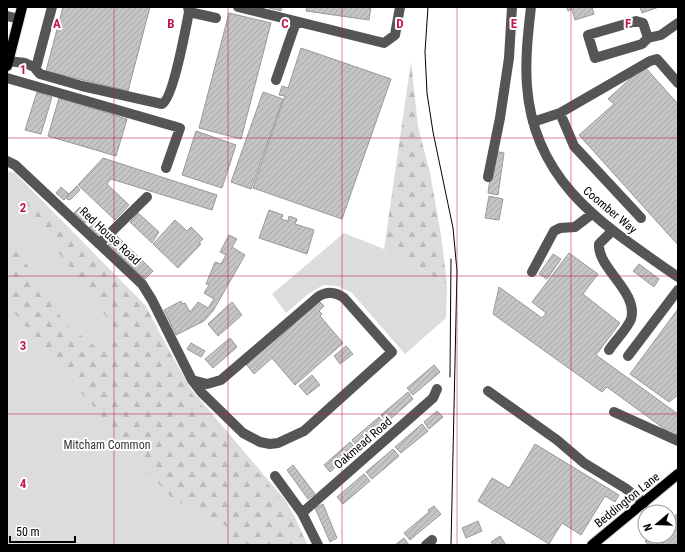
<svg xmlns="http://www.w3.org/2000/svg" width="685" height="552" font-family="'Roboto Condensed',sans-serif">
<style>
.green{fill:#dcdcdc}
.forest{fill:url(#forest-firs)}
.building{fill:url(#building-hatch);stroke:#999}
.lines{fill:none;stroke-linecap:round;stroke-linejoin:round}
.major-casing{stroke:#dbdbdb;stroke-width:12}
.minor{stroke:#555;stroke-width:10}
.major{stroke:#000;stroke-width:10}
.tram{stroke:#000;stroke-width:1}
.grid{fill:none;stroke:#c2185b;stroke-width:1;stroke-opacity:0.55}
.labels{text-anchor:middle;stroke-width:4;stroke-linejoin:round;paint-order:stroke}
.street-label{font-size:12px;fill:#000;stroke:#fff}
.park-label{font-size:12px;fill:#333;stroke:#fff}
.grid-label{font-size:13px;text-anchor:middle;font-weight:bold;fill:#c2185b;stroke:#fff;stroke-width:4;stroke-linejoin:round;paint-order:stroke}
</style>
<defs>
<pattern id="forest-firs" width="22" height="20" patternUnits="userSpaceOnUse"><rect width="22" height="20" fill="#dcdcdc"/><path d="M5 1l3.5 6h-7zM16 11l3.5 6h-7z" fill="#bbb"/></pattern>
<pattern id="building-hatch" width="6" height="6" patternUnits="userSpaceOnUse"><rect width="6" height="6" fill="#c4c4c4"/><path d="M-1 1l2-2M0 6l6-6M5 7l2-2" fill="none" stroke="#a7a7a7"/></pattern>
</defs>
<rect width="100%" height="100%" fill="#fff"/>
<path class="green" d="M7,171L15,173L141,301L191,389L286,501L308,545H7Z
M344,233L384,249L447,284L446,318L405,354L351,292L337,286L323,285L307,295L286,313L272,294Z"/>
<path class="forest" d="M411,61L418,126L430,173L441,235L447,284L384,249Z
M7,175L80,242L146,306L190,392L294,515L307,545H230V528L173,499L141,465L93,406L52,360L7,303V234L65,323L101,351L122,338L56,249L7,178Z"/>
<path class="building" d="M63,7H150L128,91L46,71Z
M265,7H282L281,11Z
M307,7H371L369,20L306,11Z
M567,7H592L594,14L575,20L572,9L568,11Z
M640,7H659L642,13Z
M229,13L271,23L241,139L199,128Z
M301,48L391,79L342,219L253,188L285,96L279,95L282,86L288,88Z
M644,66L678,104V245L579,135L614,104L608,99Z
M37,92L52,97L41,134L25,130Z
M263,92L283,99L251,189L231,182Z
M59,98L127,119L116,156L48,136Z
M196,131L236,145L222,188L182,175Z
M494,151L504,153L498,195L488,193Z
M103,158L217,195L212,210L111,179L107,184L129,205L115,220L78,185Z
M77,186L80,190L71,199L68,200L66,197Z
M61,187L69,194L64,200L56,193Z
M489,196L503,199L499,220L485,218Z
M80,207L90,217L85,223L74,213Z
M269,210L283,215L281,219L288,221L289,216L297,219L295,224L314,230L307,254L259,238Z
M138,213L159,232L152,243L130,222Z
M175,220L187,231L191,227L203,239L199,243L201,244L178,268L153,244Z
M95,222L105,231L99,237L89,228Z
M229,235L237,239L232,247L245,255L213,311L204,321L176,335L164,310L181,301L182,304L185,303L190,312L198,302L208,308L214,299L204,293L209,285L206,284L215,262L221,264L226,255L220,252Z
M117,236L153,271L145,279L108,245Z
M569,253L598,274L583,294L620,323L596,355L678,414V436L676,434L674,436L607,387L602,392L493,314L499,287L542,318L546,313L532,302Z
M553,254L561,259L547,279L539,274Z
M639,264L659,279L654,287L633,271Z
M319,301L324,306L319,311L322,314L320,316L343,343L295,385L272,358L254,374L246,364Z
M232,302L242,315L218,336L208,324Z
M678,309V366L676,368L678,369V395L669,402L630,374Z
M230,338L237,347L213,368L205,359Z
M191,343L205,351L201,357L187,349Z
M346,346L353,354L340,364L334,356Z
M434,365L440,372L413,395L407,388Z
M312,375L320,385L307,395L299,386Z
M408,392L413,399L387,422L381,415Z
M437,411L443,417L429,429L424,422Z
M379,417L385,424L358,447L352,440Z
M422,424L428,431L401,453L395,447Z
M350,442L356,449L330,472L324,465Z
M535,444L619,495L615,502L605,496L581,535L562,523L549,544L478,501L492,478L509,488Z
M393,449L399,456L372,479L366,472Z
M293,465L315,494L308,499L287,470Z
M364,474L370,481L343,504L337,497Z
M323,504L337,538L330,542L315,508Z
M434,506L441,514L410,540L404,533L429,512L428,510Z
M678,513V545H648L645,541L651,536H669V521Z
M478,521L482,531L466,538L462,528Z
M500,536L506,545H493L491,542Z
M404,538L409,545H395Z"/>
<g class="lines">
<defs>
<path id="major" d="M7,66L22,7
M592,545L678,474"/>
</defs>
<use href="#major" class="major-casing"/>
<path class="minor" d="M238,7L384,43L395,35L400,7
M531,7C528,33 525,59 527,86C534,184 605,226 678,277
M189,12L216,18
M7,16L19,19
M648,38L643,23L636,21L588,35L595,58L642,44L648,38L661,35L678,23
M8,61L25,63L34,67L40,74L82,86L162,104C173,99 186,27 189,12L188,7
M34,67L37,64L52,7
M7,78L180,128L166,168
M276,80L296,22
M560,113L574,146L641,218
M533,122L560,113L650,61L657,59L678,83
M7,161L15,165L142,284L152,300L192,380L202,393L243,433L260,442L270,444L278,443L304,431L392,352L344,298C336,292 328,291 319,296L221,380L207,384L192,380
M488,177L500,118L509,58L512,7
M99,244L147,197
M532,272L554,231L560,228L575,227L592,214
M609,350C614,342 628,328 631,319C639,292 597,268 599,244L612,231
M628,356L678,290
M488,391L557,440L584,463L625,488L644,503
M614,412L678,441
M275,476L302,513L318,545
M302,513L433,398L437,389
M426,545L432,540"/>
<use href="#major" class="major"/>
<path class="tram" d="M428,7L425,52L427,93L433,132L453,228L457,271L451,545
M450,377L451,259"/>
</g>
<path class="grid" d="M114,7V545M228,7V545M342,7V545M457,7V545M571,7V545M7,138H678M7,276H678M7,414H678"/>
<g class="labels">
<g class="street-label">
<text transform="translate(610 210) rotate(40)" y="4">Coomber Way</text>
<text transform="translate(110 236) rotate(43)" y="4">Red House Road</text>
<text transform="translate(363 443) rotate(-41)" y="4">Oakmead Road</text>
<text transform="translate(627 500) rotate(-39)" y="4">Beddington Lane</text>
</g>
<g class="park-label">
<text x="107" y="449">Mitcham Common</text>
</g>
</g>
<g class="grid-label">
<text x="57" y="28">A</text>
<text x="171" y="28">B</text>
<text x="285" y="28">C</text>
<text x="400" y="28">D</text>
<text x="514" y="28">E</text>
<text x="628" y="28">F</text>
<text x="23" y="74">1</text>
<text x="23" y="212">2</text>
<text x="23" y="350">3</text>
<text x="23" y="488">4</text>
</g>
<rect width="685" height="552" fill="none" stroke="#000000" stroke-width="16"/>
<g transform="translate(657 524) rotate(251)"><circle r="19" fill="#ffffff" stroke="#999999"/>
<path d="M0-3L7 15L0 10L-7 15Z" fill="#000000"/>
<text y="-6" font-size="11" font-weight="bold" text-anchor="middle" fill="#000000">N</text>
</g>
<path d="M10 536v6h65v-6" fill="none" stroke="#000000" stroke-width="2"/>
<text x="16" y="536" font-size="12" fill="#000000" stroke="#ffffff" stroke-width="3" paint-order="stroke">50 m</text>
</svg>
